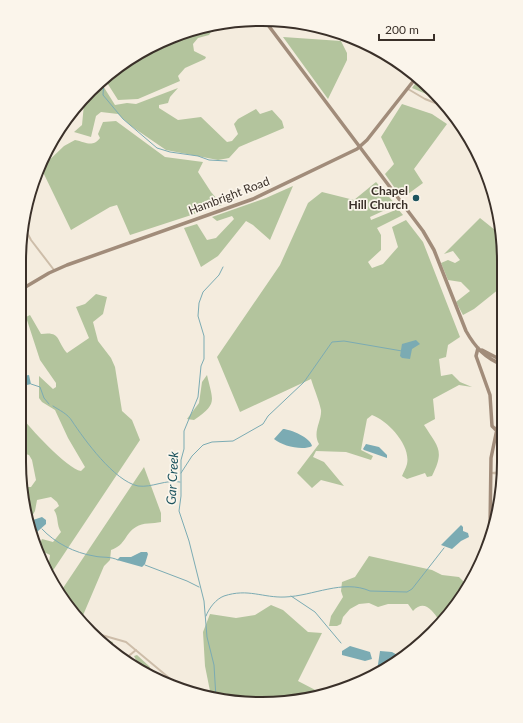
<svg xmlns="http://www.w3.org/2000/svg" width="523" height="723" font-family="Lato,sans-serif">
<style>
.green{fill:#b3c49d}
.water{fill:#7babb3}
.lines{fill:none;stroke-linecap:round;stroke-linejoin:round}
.stream{stroke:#7babb3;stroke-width:1}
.street{stroke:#cdbda9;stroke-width:2}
.secondary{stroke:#a18c7a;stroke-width:3.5}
.poi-dot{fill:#1c535e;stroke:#fbf5eb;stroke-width:1.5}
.labels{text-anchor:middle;stroke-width:3.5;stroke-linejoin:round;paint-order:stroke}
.poi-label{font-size:12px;font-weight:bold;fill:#3a3029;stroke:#fbf5eb;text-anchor:end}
.street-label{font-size:12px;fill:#3a3029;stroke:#fbf5eb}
.water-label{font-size:13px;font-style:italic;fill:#1c535e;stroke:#fbf5eb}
.rim{fill:none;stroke:#3a3029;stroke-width:2}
</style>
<rect width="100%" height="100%" fill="#f4ecde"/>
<path class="green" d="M191,31L211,32L209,35L198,38L193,44L194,51L206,57L205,59L185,68L178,76L180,81L138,99L118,100L104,78L184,32Z
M283,37L341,41L347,53V60L328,99Z
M100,81L115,105L127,103L136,104L178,88L170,97L168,103L159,105V108L178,120L201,117L227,142L232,141L238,134L234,124L238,119L256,109L260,114L272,110L282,121L284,128L239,147L229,158L218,160L166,150L131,126L118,114L101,112L96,116L91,137L74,132L82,125L84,104Z
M417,81L443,101L412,88Z
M402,104L432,114L447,124L414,169L423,183L408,194L403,187L399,194L385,174L394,164L381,137Z
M116,121L165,157L203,162L198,172L211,192L222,205L130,235L117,205L110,207L71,230L41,168L64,146L75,140C86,142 92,148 100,138L98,134L103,122Z
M376,182L396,205L370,217L371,220L398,209L403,215L377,228L381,235V250L368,262L372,268L383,264L398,247L392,227L406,220L423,242L460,337L448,345L446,357L439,359L441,376L452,374L460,382L472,387L459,385L433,399L435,419L424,425C438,447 445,450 432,476L427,477L425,473L407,479L402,476C403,473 406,468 407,464C411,445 388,421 372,415L367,419L361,450L373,456L371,460L346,452L316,451L313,457L324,462L344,486L321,480L312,488L297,473L319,444C312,432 322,421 321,410C319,400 314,389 311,379L240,412L217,357L280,265L308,203L322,192L354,200Z
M293,186L270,240L253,225L246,221L218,256L201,267L184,228L197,224L207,240L216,238L234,219L232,216L217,221L212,217L266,198Z
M480,218L495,230L500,224L502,292L499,289L474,309L463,315L456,302L470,291L461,282L448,280L441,263L448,260L455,263L460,260L453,251L444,254Z
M96,294L107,297L103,314L93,322L98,341L111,358L115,367L122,411L132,420L140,440L50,575L48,570L50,555L44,552L42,556L38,548L42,539L53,542L61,532C56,525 59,517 54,510L59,506L57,502L51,497L37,500L35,511L27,525L22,487H31L36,480L32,460L29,455L19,452L20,415C29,427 67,469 81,471L85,467L68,438L55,410L42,402L39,398V376L53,389L56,387V383L40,360L26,317L30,315L41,334C61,331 56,340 67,353L89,338L76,307L85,304Z
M207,375C213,401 218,404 194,420L187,419L199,403L202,382Z
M144,467L161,513V522C153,524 143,522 136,527C125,533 126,545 111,550L110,560L104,566L81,620L59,594Z
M369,556L432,570L442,575L459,577L467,585L439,620C432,610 424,599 413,611L408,604H388L378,607L369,603L359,604L350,609L343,617L341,624L337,626H329L331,616L343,597L341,591L342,582L355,577Z
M271,605L283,610L308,632L322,633L298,681L323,694L293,702H230L211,696L205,666L203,632L210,614L236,618L255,615Z
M99,638L113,642L111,650Z
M137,655L150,667L149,675L136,667L138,664L134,656Z"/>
<path class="water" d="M416,340L420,344L412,349L410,359L402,358L400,356L402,344Z
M29,375L31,384L27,385L22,376Z
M283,429C290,429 311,438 312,446C303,451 282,446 274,439Z
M366,444L379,447L387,455V458L364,450L363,449Z
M42,517L46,520V524L37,532L30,521Z
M461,525L463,527V531L468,533L469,537L461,541L452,549L441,545Z
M141,552H147L148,554L145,564L142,567L117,560L120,557H131Z
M350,646L370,652L372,659L365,661L342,655V651Z
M380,651L392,652L401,657L377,671Z"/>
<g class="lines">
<path class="stream" d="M104,78L103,95L123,119L157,148L170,152L198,156L209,160L227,161
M31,384L40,387L44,398L49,404
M53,406C59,410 68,414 72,421C84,439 114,481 138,486C152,488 166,479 180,482
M181,473L192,456L203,445L212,442L233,441L263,424L268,416L304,382L332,342L344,341L402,351
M42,529C55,543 75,553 94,556C102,558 110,556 118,560
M145,565L187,581L199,587
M291,596L315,612L341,643
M206,616C209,608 216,599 224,596C248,588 263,598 285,597C313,596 343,579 370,591L407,592L412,589L444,548
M216,698L214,665L207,637L204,601L189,541L179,511L181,496V460L184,449V431L198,397L201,366L204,359V336L198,316L199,303L203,292L219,275L223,267"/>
<path class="street" d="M408,89L425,99L448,108
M23,225L31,240L54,270
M491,473L503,474
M491,473L503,472
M91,632L126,642L180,687
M125,659L136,650"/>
<path class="secondary" d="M265,21L423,231L434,250L466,331C475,347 485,358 503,365
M22,289L49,273L67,265L253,199L357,149L367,140L415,79
M478,348L476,356L490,395L492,426L496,430
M482,350L503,361
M495,440L503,411
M490,529L491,458L503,400"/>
</g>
<circle class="poi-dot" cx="416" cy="198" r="4"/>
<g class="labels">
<g class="poi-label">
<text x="408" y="195">Chapel<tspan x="408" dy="14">Hill Church</tspan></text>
</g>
<g class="street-label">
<text transform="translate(229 196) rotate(-21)" y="4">Hambright Road</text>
</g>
<g class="water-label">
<text transform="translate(172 478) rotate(-87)" y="5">Gar Creek</text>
</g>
</g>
<path d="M0 0H523V723H0ZM261 26H262A235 235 0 0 1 497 261V462A235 235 0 0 1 262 697H261A235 235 0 0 1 26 462V261A235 235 0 0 1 261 26Z" fill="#fbf5eb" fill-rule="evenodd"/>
<path class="rim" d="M261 26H262A235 235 0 0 1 497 261V462A235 235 0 0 1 262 697H261A235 235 0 0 1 26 462V261A235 235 0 0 1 261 26Z"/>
<path d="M379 34v6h55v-6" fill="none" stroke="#3a3029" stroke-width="2"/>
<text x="385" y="34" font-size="12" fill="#3a3029" stroke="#fbf5eb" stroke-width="3" paint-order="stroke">200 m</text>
</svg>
